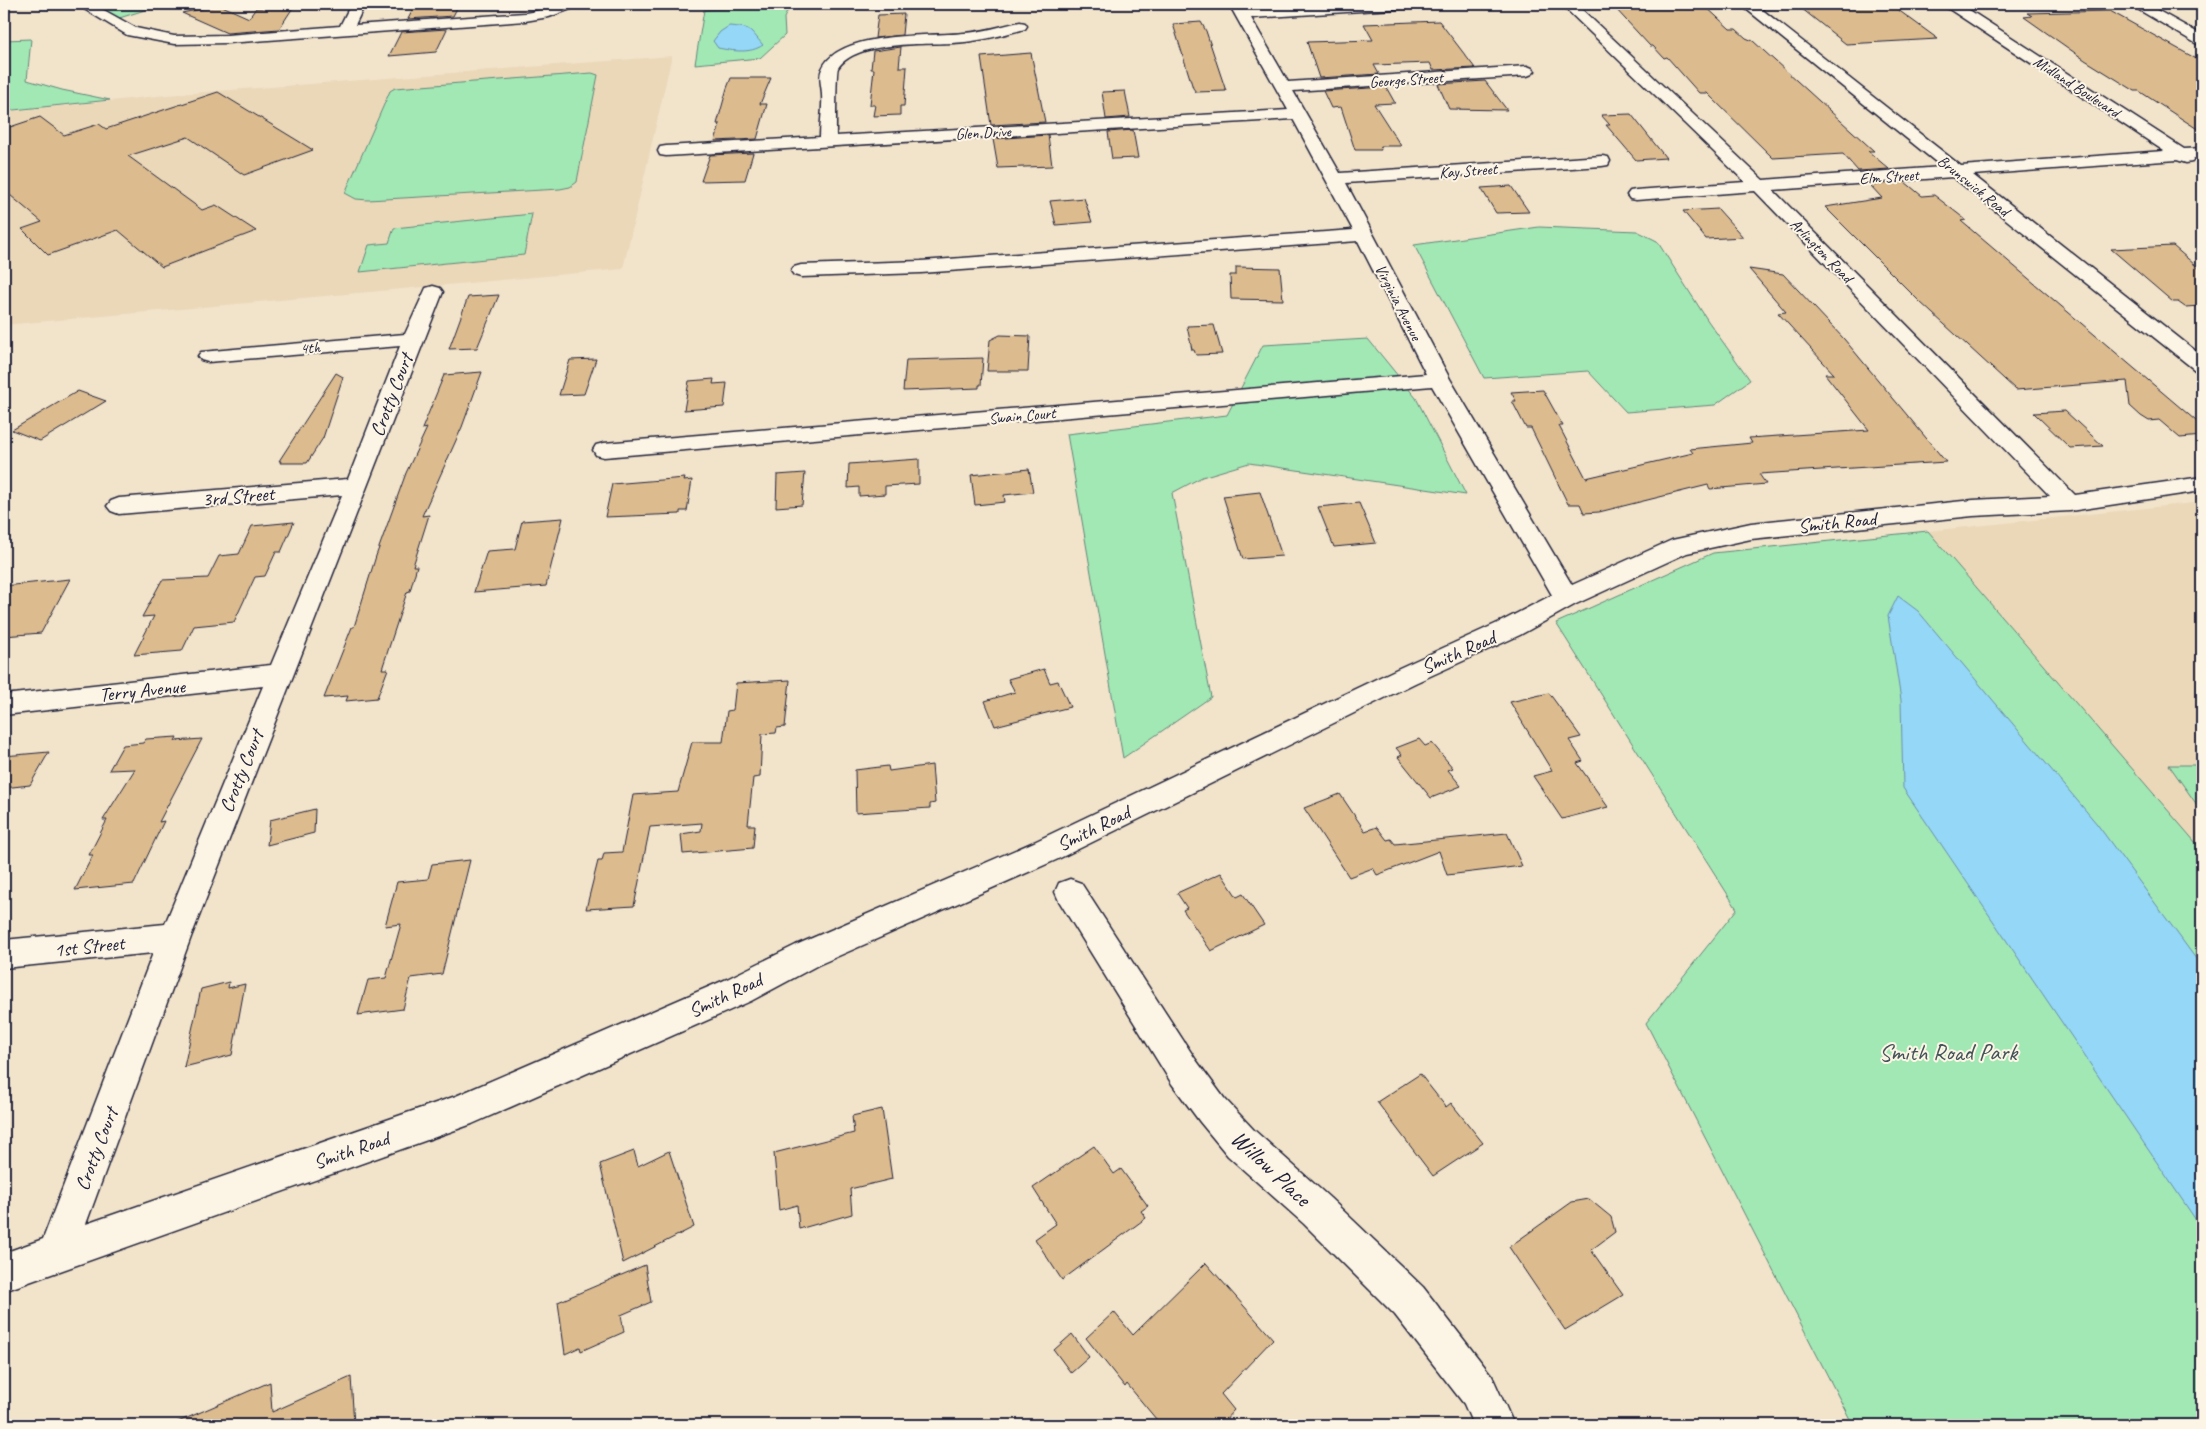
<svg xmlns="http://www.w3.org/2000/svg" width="2206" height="1429" font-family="Caveat,sans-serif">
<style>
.built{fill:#ebd8b9}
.green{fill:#a2e8b4;stroke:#628578}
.water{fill:#95d7f7;stroke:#678fac}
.building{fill:#dcbc8f;stroke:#22223b}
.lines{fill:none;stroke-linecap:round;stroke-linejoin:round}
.minor-casing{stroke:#22223b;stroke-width:3}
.minor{fill:#fcf5e5;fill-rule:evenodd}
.labels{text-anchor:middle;stroke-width:4;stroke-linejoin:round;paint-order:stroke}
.far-street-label{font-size:16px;fill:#22223b;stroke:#fcf5e5}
.street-label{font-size:20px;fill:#22223b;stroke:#fcf5e5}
.near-park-label{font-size:24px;fill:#425459;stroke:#fcf5e5}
.near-street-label{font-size:24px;fill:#22223b;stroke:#fcf5e5}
</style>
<rect width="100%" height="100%" fill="#f2e4cb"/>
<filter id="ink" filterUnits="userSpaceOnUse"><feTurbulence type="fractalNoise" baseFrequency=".02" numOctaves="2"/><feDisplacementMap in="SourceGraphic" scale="10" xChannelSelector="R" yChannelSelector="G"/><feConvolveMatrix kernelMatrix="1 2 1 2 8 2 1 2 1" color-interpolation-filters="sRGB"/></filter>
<g filter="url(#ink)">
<path class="built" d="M672,56L623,269L4,325V112L166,95Z
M2202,502V853L1928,531Z"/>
<path class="green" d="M83,4H164L113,20Z
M790,6L784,18L785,35L760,58L695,64L704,10Z
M31,39L27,80L62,90L110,100L4,111V40Z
M592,73L598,75L578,176L577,182L570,187L560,189L368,200L356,199L345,193L390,91L395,88Z
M532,214L524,255L360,272L369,245L389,243L394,228Z
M1539,227L1637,231L1657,241L1708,321L1750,380L1715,405L1626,412L1588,371L1484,378L1414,245Z
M1368,339L1416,398L1466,495L1249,463L1202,477L1172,493L1211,697L1123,758L1067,434L1227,415L1263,345Z
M1928,531L2202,850V1425H1853L1646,1023L1737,909L1556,623L1713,553Z
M2169,765H2202V812Z"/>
<path class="water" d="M729,26C753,28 748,28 763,45C750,54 733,51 718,48L713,41L720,32Z
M1898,596L1918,611L2097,824L2202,967V1229L1903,788L1901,700L1888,616Z"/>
<path class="building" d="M416,4H459L453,16L408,19Z
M1676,4L1704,5L1730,29H1736L1746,38L1753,41L1874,151H1868L1889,169L1858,171L1843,154L1773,158L1707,93H1699L1667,57L1664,58L1653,46H1650L1614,7Z
M1796,4H1890L1938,39L1846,44Z
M220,5L249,18L256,8L294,6L279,29L227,33L182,13Z
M2110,11L2202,62V132L2139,91H2135L2085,60L2024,17L2032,16L2027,13Z
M904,14L902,35L875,38L878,15Z
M1439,21L1475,68L1433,70L1430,63L1374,65L1379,74L1319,78L1307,42L1373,40L1364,24Z
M1201,22L1206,31L1226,91L1196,92L1193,88L1173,24Z
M447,29L436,52L389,56L401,32Z
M901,47L899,67H907L904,106H900V115L873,116L875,105H870L874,69H871L873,51Z
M1031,53L1045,122L991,125L981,57Z
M731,78H771L760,104H767L757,139L715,141L720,124H717L727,88Z
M1485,81L1507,110L1449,109L1438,84Z
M1386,87L1395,103L1374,104L1401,146H1380L1381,150H1355L1341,107L1331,108L1323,91Z
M1125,91L1130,117L1106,119L1102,92Z
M218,92L313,150L244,175L188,137L128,156L202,210L216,205L256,231L162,267L118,230L48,255L22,229L42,222L4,190V129L40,117L64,135L99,124L106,129Z
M1631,114L1666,158L1636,160L1606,125H1610L1601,115Z
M1133,130L1138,158L1112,159L1108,132Z
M1048,135L1052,166L998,168L993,139Z
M753,153L745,180L701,181L710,155Z
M1905,182L1922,196L1934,195L1966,220L1961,221L2202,426V436L2180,438L2159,420L2149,421L2141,416L2130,406L2127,381L2016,390L1920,302L1825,207L1882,198L1870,185Z
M1511,186L1529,212L1496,213L1481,188Z
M1084,198L1092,222L1056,225L1050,201Z
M1718,209L1743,237L1706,239L1683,211Z
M2173,246L2202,271V306L2185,307L2178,302H2173L2111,249Z
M1236,267L1280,268L1283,300L1231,299L1230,275H1236Z
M1749,269L1783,274L1844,339L1946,462L1759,474L1766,484L1710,489L1708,485L1599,512L1584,513L1580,504H1568L1531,428H1526L1512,401H1516L1511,392L1543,390L1563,426H1559L1586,478L1693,453L1690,449L1752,443L1749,438L1869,430L1825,374H1834L1778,313L1786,312Z
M499,295L477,348L449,349L468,297Z
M1214,325L1222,354L1196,355L1194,350H1192L1187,326Z
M1000,335L1030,336L1028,371H987L990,340Z
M983,358L981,385H979V388L903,391L906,360Z
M596,359L584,394L559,395L570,360Z
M482,372L462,427L422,516L429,515L413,566H417L410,591L407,592L382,669H388L377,698L346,701L348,696L324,698L352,627H354L376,556L406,473L427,428L422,429L444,375Z
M336,373L343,377L323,438L307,463H280L281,461H279Z
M714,379L713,384L727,383L724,407L684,410L689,381Z
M78,391L106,401L40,441L12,430Z
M2065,411L2103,446L2070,448L2034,413Z
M919,459V484L885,486V494L859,496V487L848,488L849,464Z
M1029,469L1033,492L1004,495L1005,502L975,505L971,475Z
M805,473L802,505L776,507L777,475Z
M685,478L684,481L692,480L687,511H680V514L605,517L612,484Z
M1260,492L1282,556L1243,559L1223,496Z
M1359,503L1376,543L1334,547L1318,507Z
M563,518L546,586L474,592L487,551L515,549L522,521Z
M294,522L281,552H276L265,576L255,577L234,622L194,626L182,651L134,655L154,616L142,617L162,580L208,578L219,556L239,554L252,526Z
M70,579L41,633L4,636V586Z
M1044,669L1050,683L1058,681L1070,707L995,726L985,701L1015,692L1008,679Z
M790,680L785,727L777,728L776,733L762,734L760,777L753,778L748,825H755L753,848L683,854L681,834L701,831L702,823L650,827L634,906L586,909L598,861H602L604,853L622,852L633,795L678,792L692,742H723L727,711L733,710L736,683Z
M1549,693L1581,737L1569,740L1583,761L1577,763L1608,807L1562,819L1533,776L1552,771L1510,702Z
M177,737L175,741L202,739L159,822L164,821L134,884L75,890L93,855H89L107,820H103L135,769L109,770L123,745L143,743L146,739Z
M1419,739L1425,746L1432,743L1453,768L1448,770L1461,786L1431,798L1398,757L1402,755L1396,748Z
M49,752L30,785L4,788V756Z
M932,765L935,803L930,804V808L856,813L855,770L888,766L889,771Z
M1340,794L1365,831L1377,827L1387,840L1391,839L1395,844L1507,833L1522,866L1447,875L1439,851L1377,875L1373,868L1349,877L1304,808Z
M315,809L314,833L267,845L270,820Z
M470,860L442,974L411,978L403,1009L358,1015L368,980L386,978L401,924L385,926L397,882L428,879L432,864Z
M1221,873L1237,897L1243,894L1264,925L1211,951L1183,910L1187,908L1177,893Z
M229,982L228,988L245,984L232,1055L184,1067L201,989Z
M1420,1074L1446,1107L1451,1103L1483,1143L1433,1176L1377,1102Z
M882,1109L892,1179L850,1189L852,1214L799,1229L797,1205L779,1210L774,1153L854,1133L852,1116Z
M1094,1146L1114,1174L1121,1169L1148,1206L1141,1211L1146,1218L1062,1280L1035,1239L1056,1224L1033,1188Z
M634,1151L638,1166L669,1151L694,1227L623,1263L600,1164Z
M1589,1199L1611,1217L1615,1232L1591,1250L1623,1295L1565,1330L1509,1247L1572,1202Z
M1206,1263L1273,1339L1221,1394L1234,1410L1220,1425H1161L1127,1384L1125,1387L1086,1338L1114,1312L1133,1335Z
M645,1265L651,1302L621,1315L624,1332L581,1351L580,1347L565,1354L558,1302Z
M1072,1334L1089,1357L1071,1373L1054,1350Z
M351,1377L354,1425H171L270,1382L272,1412Z"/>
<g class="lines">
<defs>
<path id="minor" d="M76,4H93L136,28L174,36L227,35L340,26L351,4H365L355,25L525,13C543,10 559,3 578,4L576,7L549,17L525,21L227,43L174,44L127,35Z
M1229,4H1243L1246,9L1343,4H1416L1409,8L1251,18L1288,82L1527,66L1532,68L1535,71L1532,74L1527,76L1293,91L1340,173L1602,156L1608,157L1610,161L1608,165L1602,166L1346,183L1450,379L1572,585L1672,540L1751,523L1973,500L2050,496L1755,191L1636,200L1630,199L1627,195L1630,191L1636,190L1745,182L1561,4H1576L1763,180L1942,167L1740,4H1755L1961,166L2164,151L1946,7L1944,4H1960L2184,149L2202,148V158L2194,159L2192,162L2186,163L2177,160L1973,175L2202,356V372L2195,370L1953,177L1773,190L2075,495L2202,477V491L2070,511L1973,516L1751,539L1687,553L1576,604L1520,635L1415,683L1056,860L818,965L751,1001L472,1124L4,1291V1253L43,1239L153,953L4,968V940L165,924L263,686L4,715V695L271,665L342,495L119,514L111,511L107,506L111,501L119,498L348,479L400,346L208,362L201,360L198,356L201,352L405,334L426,288L433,286L440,288L443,292L191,937L86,1224L456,1096L727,979L796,945L1034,842L1397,669L1502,621L1552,595L1432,386L604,457L596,455L593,450L596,445L604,443L1426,374L1358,241L921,273L801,277L794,275L791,271L794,267L801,265L921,261L1353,230L1293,119L666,156L660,155L658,151L660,147L666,146L820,137C820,123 823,109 822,95C822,86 818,77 822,69C839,30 928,37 964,33C983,32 1001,26 1020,22L1025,23L1027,26L1025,29C1005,34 986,40 965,42C933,46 858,38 838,68C836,71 836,127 836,136L1288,110Z
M2129,4H2146L2202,35V45L2197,44Z
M1070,879L1081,883L1196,1060L1224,1098L1254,1130L1330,1198L1423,1287L1492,1376L1514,1425H1473L1464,1404L1395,1315L1304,1224L1228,1156L1200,1122L1172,1084L1059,901L1055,892L1059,883Z"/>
</defs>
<use href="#minor" class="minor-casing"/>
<use href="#minor" class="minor"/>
</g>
</g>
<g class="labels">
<g class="far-street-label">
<text transform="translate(1406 79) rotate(-4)" y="6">George Street</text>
<text transform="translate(2077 86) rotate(33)" y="6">Midland Boulevard</text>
<text transform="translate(983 132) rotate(-3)" y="6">Glen Drive</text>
<text transform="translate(1468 170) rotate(-4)" y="6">Kay Street</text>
<text transform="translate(1889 176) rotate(-4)" y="6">Elm Street</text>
<text transform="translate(1974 185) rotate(39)" y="6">Brunswick Road</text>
<text transform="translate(1822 250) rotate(46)" y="6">Arlington Road</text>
<text transform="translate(1399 302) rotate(63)" y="6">Virginia Avenue</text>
<text transform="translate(310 347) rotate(-5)" y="6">4th</text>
<text transform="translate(1022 415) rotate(-5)" y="6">Swain Court</text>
</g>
<g class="street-label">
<text transform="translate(391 395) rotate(-69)" y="7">Crotty Court</text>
<text transform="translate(238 496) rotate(-5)" y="7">3rd Street</text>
<text transform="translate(1837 522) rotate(-6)" y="7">Smith Road</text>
<text transform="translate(1458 652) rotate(-24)" y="7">Smith Road</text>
<text transform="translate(142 690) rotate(-6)" y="7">Terry Avenue</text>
<text transform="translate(241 771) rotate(-68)" y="7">Crotty Court</text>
<text transform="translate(1093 828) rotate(-26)" y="7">Smith Road</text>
<text transform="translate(89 946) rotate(-6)" y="7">1st Street</text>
<text transform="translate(725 995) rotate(-25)" y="7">Smith Road</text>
<text transform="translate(96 1149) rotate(-69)" y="7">Crotty Court</text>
<text transform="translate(351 1150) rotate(-19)" y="7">Smith Road</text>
</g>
<g class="near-park-label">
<text x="1948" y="1060">Smith Road Park</text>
</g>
<g class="near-street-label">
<text transform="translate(1271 1168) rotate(43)" y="8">Willow Place</text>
</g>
</g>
<rect width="2206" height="1429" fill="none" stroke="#fcf5e5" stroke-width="20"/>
<rect x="10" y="10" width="2186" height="1409" fill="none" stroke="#22223b" stroke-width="2" filter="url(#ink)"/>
</svg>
